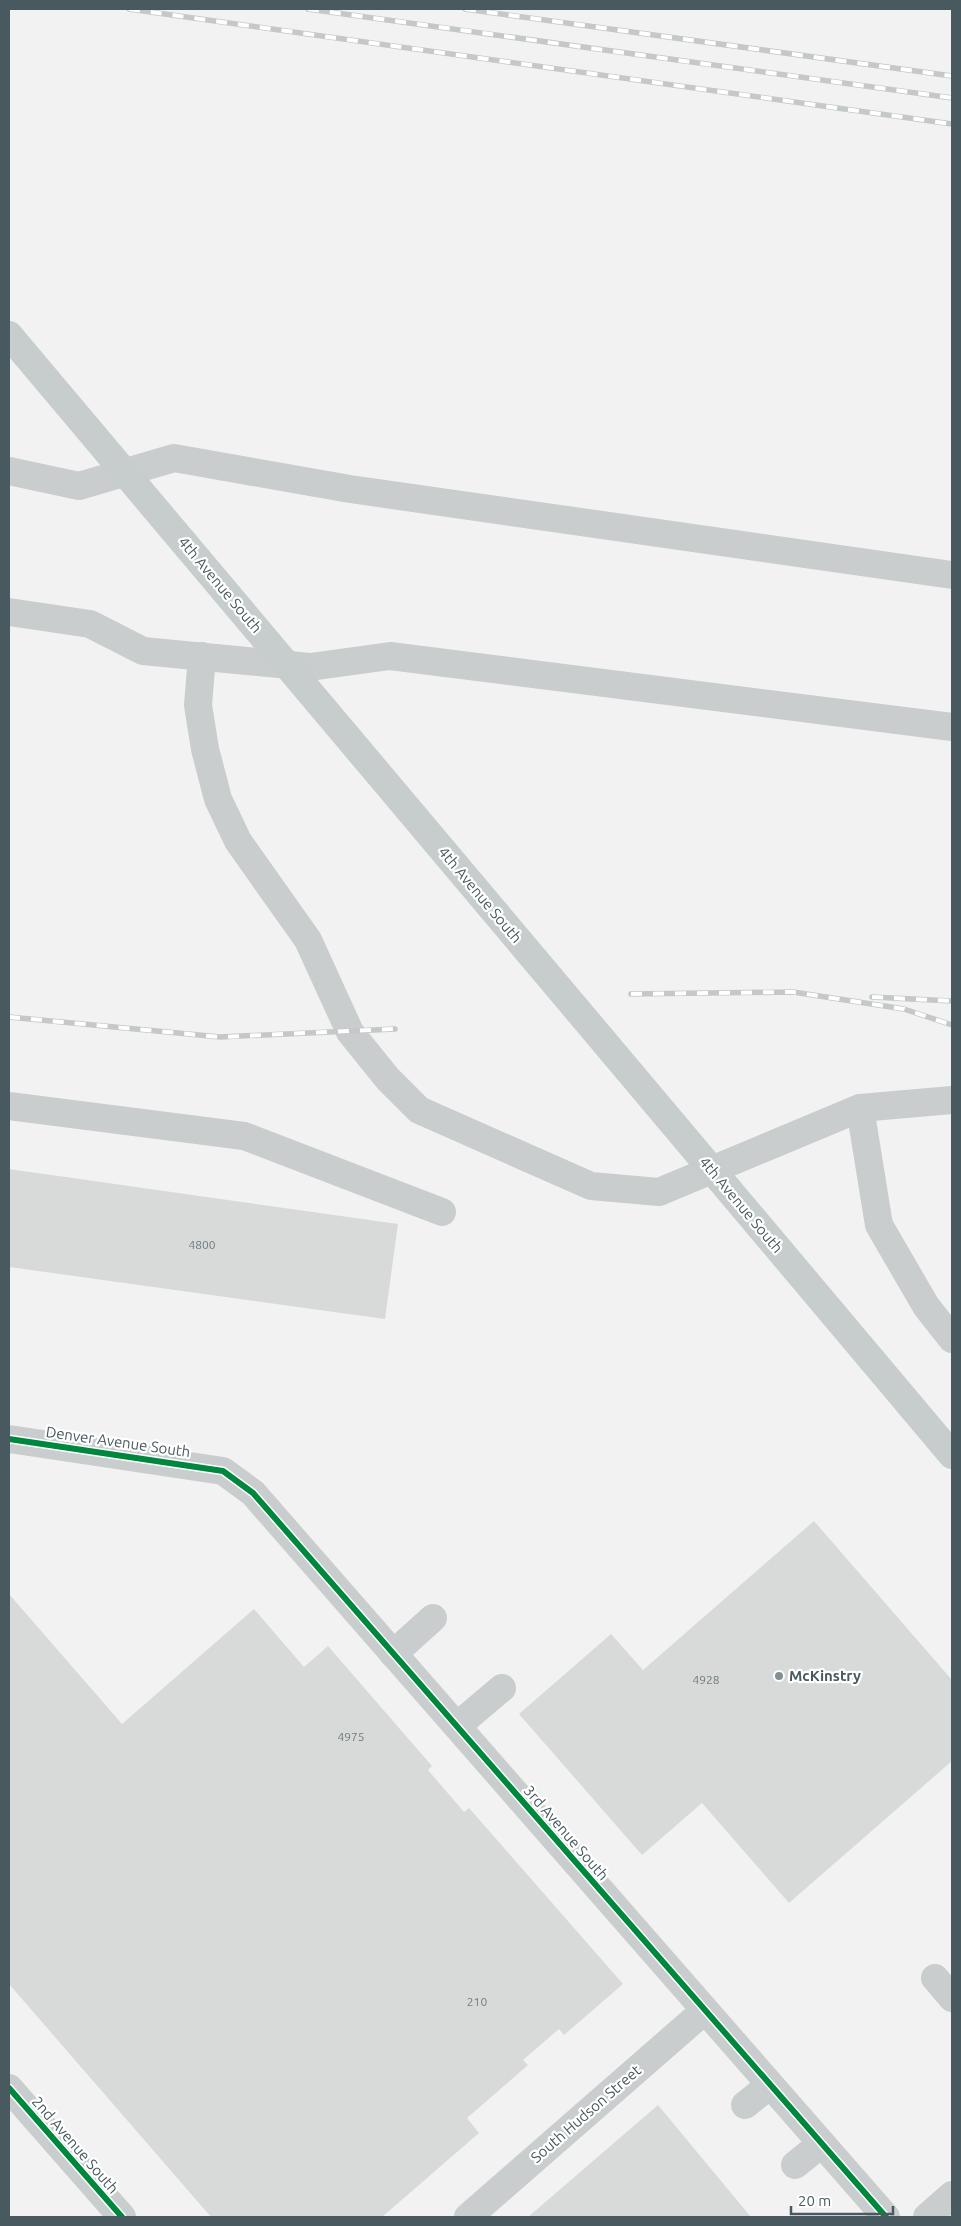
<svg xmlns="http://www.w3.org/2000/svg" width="961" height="2226" font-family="Ubuntu,sans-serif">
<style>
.building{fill:#d8dada}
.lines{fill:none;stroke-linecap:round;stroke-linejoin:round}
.minor{stroke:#c9cdce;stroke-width:28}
.rail-casing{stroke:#c5c8c8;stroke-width:5.5}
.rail{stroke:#fff;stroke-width:4;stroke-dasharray:11;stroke-linecap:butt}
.major-bridge{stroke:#c7cccd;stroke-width:28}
.cycleway-casing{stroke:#fff;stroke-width:9}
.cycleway{stroke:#00873e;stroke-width:6}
.poi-dot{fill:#848f92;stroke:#fff;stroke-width:2}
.labels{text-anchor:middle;stroke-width:4.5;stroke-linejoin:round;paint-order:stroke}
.number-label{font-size:12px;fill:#6e7b7f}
.street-label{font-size:15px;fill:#485a5f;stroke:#fff}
.poi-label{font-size:15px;font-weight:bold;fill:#485a5f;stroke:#fff;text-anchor:start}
</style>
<rect width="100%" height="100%" fill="#f2f2f2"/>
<path class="building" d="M9,1169L398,1224L385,1319L9,1267Z
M814,1521L952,1680V1761L789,1903L702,1803L642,1855L519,1714L611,1634L643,1670Z
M9,1594L122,1724L254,1609L304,1667L328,1646L432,1766L428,1770L464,1812L469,1808L623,1984L564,2035L559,2029L523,2060L528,2065L467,2118L479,2133L382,2217H211L9,1984Z
M658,2105L751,2217H528Z"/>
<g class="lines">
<path class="minor" d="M9,471L79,486L174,458L350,489L952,575
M9,612L90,624L143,651L310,667L390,656L952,727
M202,656L198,705L205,749L218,799L238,841L308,940L350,1032L388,1079L419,1110L591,1186L659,1192L860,1108L952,1100
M9,1106L244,1136L442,1212
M860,1108L879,1225L926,1306L952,1339
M9,1439L223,1471L253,1493L886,2217
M393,1654L433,1618
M457,1726L502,1688
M935,1978L952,1998
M9,2088L122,2217
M745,2105L770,2085
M795,2165L821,2144
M468,2217L704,2011
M927,2217L952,2195"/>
<defs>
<path id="rail" d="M129,9L952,124
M308,9L952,98
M465,9L952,76
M631,994L793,992L904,1009L952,1025
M872,997L952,1001
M9,1017L220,1037L395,1029"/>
</defs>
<use href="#rail" class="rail-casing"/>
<use href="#rail" class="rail"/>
<path class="major-bridge" d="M9,335L952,1455"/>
<defs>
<path id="cycleway" d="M9,1439L223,1471L253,1493L886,2217
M9,2088L122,2217"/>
</defs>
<use href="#cycleway" class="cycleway-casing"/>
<use href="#cycleway" class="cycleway"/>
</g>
<circle class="poi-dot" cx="779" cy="1676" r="5"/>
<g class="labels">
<g class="number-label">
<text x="202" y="1249">4800</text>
<text x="706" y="1684">4928</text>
<text x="351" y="1741">4975</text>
<text x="477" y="2006">210</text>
</g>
<g class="street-label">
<text transform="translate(220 585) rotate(50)" y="5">4th Avenue South</text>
<text transform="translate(480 895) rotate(50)" y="5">4th Avenue South</text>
<text transform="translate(741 1205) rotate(50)" y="5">4th Avenue South</text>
<text transform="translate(118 1442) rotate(8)" y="5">Denver Avenue South</text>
<text transform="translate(566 1833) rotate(49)" y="5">3rd Avenue South</text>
<text transform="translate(586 2114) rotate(-41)" y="5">South Hudson Street</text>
<text transform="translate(75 2145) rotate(49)" y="5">2nd Avenue South</text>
</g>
<g class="poi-label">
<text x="789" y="1681">McKinstry</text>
</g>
</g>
<rect width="961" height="2226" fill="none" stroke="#485a5f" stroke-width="20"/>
<path d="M791 2206v8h102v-8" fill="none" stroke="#485a5f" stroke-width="2.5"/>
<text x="798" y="2206" font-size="15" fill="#485a5f" stroke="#ffffff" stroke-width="4" paint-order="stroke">20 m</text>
</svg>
